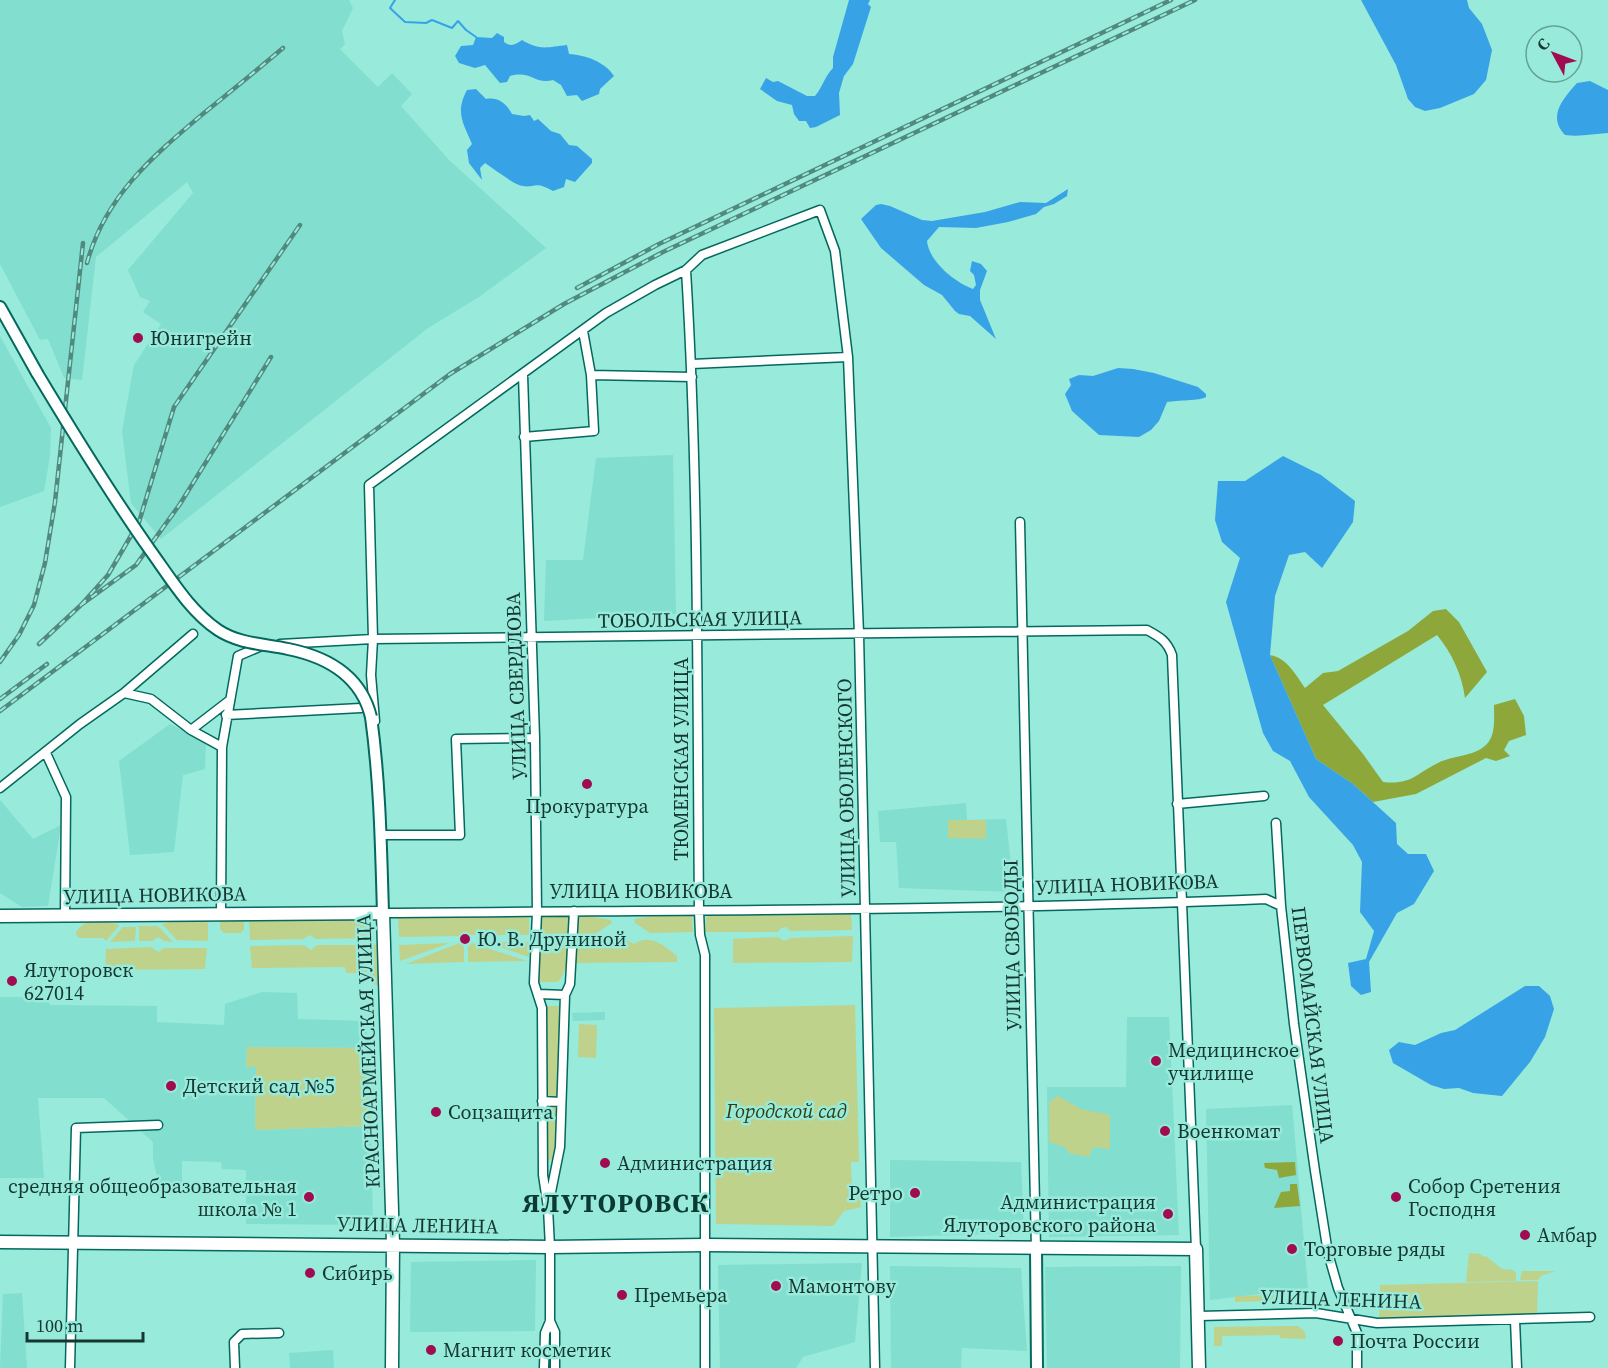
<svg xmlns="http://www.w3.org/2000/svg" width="1608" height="1368" font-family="'Source Serif 4',serif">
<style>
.built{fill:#82dece}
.green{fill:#bed28c}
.forest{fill:#8da73a}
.water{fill:#38a2e6}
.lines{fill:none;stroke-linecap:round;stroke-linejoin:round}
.stream{stroke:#38a2e6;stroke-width:2}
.minor-casing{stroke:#03685d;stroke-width:11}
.tertiary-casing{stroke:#03685d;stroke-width:14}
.secondary-casing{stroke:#03685d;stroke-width:15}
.minor{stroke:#fff;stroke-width:8}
.tertiary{stroke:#fff;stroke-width:10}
.secondary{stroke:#fff;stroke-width:12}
.rail-casing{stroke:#51897f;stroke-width:4.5}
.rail{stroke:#98eadb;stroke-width:2;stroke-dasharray:7;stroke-linecap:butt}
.tertiary-bridge-casing{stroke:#03685d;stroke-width:14;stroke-linecap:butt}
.tertiary-bridge{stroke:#fff;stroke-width:10}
.poi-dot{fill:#a00c51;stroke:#98eadb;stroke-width:2}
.labels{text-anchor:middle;stroke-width:5;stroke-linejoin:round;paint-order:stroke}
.poi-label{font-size:20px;fill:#153732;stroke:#98eadb;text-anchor:start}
.street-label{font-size:20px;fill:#153732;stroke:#98eadb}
.park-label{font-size:20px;font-style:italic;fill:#313c0f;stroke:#98eadb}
.district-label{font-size:26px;font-weight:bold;letter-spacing:1.5px;fill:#0b3933;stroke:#98eadb}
</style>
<rect width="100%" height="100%" fill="#98eadb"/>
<path class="built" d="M0,0H349L353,8L342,31L345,44L340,49L378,87L392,73L412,94L401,106L449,160L546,248L479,297L428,328L161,539L131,503L122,431L134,365L161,324L143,312L150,301L140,297L128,270L193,193L187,182L96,257L82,380L64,378L48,339L40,340L0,264Z
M0,336L51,428L50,456L44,491L0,507Z
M673,455L676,614L544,621L546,560H583L596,458Z
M170,724L206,741L205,769L183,775L174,852L130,855L119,761Z
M0,800L33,839L61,825L48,906L22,907L0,893Z
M966,803L967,820L1006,819L1014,892L899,888L896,842H880L878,811Z
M262,992L297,993L298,1019L366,1021L368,1048L247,1047L246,1067H256L255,1130L371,1126L373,1225L246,1224V1170L222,1169L221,1162L182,1161V1186L179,1192L160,1191L153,1158V1142L104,1098H38L44,1178H0V997H48L50,1005L157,1006V1022L224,1025L225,1004Z
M605,1012V1020L573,1021L572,1013Z
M1127,1017H1169L1179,1235L1049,1237L1047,1087H1126Z
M1292,1105L1308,1288L1210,1300L1206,1109Z
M890,1160L1021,1162L1024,1233L890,1237Z
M536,1260L535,1331L410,1332L411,1262Z
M862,1263L855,1342L803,1357L796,1368H720L718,1265Z
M890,1266L1021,1268L1027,1351L962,1348L961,1368H891Z
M1181,1266L1180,1368H1047L1045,1267Z
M22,1293L27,1368H0L3,1294Z
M333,1350L334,1368H290L289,1353Z"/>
<path class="green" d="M948,820H986V839L948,838Z
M851,913L852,930L790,931L786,927L781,928L778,932H705L706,918L709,915Z
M692,915L693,932L650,933L635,923L634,919L652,916Z
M539,916H567L569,920V935H538Z
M588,916L611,920L612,923L595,934H574L575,918Z
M368,917L367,938L316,939L310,935L303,939L250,940L249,918Z
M529,917V935H471L465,932L459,936L399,937L398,918Z
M179,919L208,920V941L177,940L162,924Z
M92,920L118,924L119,926L106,941L103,938H79L77,936L76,932L81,926Z
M220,921H244V929L241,933H224L220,929Z
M139,926H158L173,942L164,941L158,937L152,941H139Z
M123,927H136L135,941L110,942Z
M853,936L852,962L733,963V939L778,937L784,941L791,938Z
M626,940L634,944C651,933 664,946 677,956V962L575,963L574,942Z
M485,942H529V957Z
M537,942H568C568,956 568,970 558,982H539Z
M450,943L400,961L399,945Z
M459,943L464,947V962L406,964Z
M472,943L527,961L468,962V947Z
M379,944V986L371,983V945Z
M304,945L311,950L317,945H368L367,973H346L345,967L252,968L250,946Z
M151,947L158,952L164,948H207L205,969L105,970L106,949Z
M855,1005L859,1162H851L852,1189L860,1190L861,1207L844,1211L833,1226L716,1224L714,1008Z
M546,1006H559V1097H545Z
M579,1024L597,1025L596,1058L578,1057Z
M247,1047L368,1048L371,1126L255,1130L256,1067H246Z
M1058,1096L1081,1109L1110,1115V1149L1093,1147L1089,1157L1068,1153L1065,1147L1049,1142V1102Z
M545,1105H557L555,1160H546Z
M1469,1253L1481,1254L1483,1257L1486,1256L1502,1269L1513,1270L1516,1273V1281L1466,1282Z
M1522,1271H1555L1541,1276L1538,1280H1520Z
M1538,1281L1537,1316L1379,1319L1380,1285Z
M1275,1295L1272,1301L1235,1302V1296Z
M1298,1326L1305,1332L1306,1339L1280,1338V1335L1222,1336V1346H1214V1327Z"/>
<path class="forest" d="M1446,609L1459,622L1487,672L1465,698C1462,675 1452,653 1437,635L1323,705L1363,754L1383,782C1412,785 1415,774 1438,763C1453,755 1473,757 1486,745C1496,736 1494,718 1494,705L1515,699L1524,716L1526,735L1509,741L1504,750L1510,756L1496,761L1486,758L1416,794L1373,802L1353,784L1316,759L1270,655C1287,658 1296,675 1305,688L1323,673L1338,671L1408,631L1433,611Z
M1295,1162L1296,1175L1279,1178L1277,1170L1265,1168L1264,1163Z
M1290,1184H1297L1300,1206L1274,1208L1281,1192L1290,1191Z"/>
<path class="water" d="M849,0H870L868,4L871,7L853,64L844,76L839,93L840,115L816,127L810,128L806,121H799L794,114L792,105L777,101L760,89L766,78L773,82L778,81L807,96H815C823,87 824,77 833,68V57Z
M1361,0H1467L1469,8L1482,24L1492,50L1486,80L1474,94L1440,108L1425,111L1415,107L1408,99L1396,65Z
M497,33L504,37V42C511,47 515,45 522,40C540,51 547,47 567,45L569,54C586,55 605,62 614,76L600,89L599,94L582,101L577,95L567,96L561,85L553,80C534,85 532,70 510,76L507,82L500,83L485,65L475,68L459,63L455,56L461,46L473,45L476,37L492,38Z
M1590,81L1608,90V133C1593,134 1580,137 1565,135C1547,116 1563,99 1577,83Z
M476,89L486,99C498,97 506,103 512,114L524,116L530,115L534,121L538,119L551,131L560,134L569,145L577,146L592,159V163L575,182L566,179L564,187L553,191C533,179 534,190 519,185C511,182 494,169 485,163L480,168L482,180L469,163L467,150L472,144C463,123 455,112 467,90Z
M1068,189L1067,196L1054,204L1044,207L1036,214L1008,222L976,228L939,227L927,241C929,261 954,282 973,289L976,285L974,275L970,271L972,261L981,264L987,271L980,290V300L996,339L970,316L959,314L955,311L942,295L924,285L881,248L861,219L876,205L881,204L890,206L922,220L932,221L985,212L1020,202L1046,203Z
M1118,368L1133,369L1154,373L1198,387L1206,394V397C1200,401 1177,400 1167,402L1159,421L1151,430L1139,437L1099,435L1072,411L1065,394L1071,385L1069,379L1079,375L1093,376Z
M1283,456L1321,475L1355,501L1353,522L1322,568L1305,552L1289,555L1275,596L1270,655L1316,759L1353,784L1396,823L1397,844L1408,854H1426L1434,871L1414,904L1397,913L1369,962L1371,992L1361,995L1351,986L1348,963L1366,959L1374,931L1360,912L1362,862L1353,845L1309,797L1290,761L1273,751L1263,733L1226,602L1240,558L1222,542L1215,520L1218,481H1245Z
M1525,986H1539L1550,996L1554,1009L1545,1037L1530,1062L1502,1096L1473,1093L1459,1088L1444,1089L1431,1085L1393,1063L1389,1050L1399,1042L1415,1045L1441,1033L1455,1030Z"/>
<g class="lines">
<path class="stream" d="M395,0L390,8L405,22L426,23L432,20L452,28L458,21L466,30L476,37"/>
<defs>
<path id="minor" d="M686,270C699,483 697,698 699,911L700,935L705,955V1368
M692,364L848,357
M523,375L535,738L537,912L534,983L542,1008L543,1175L548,1208L550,1247V1321L545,1333L544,1368
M591,375L692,377
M524,437L594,431L591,375L583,331
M1020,522L1036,1249
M280,644L373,639L1147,630C1160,637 1167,641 1172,655L1196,1249
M124,693L193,634
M226,715L361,708
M375,721L371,675L373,639L369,485L606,313L655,285L686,270L702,255L820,210L835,251L848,357L859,634L875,1368
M191,730L230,700
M46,753L66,797L65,916
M0,788L80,724L124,693L151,699L191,730L222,747
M1177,804L1264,796
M1276,823L1281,906L1294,1024L1315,1171L1328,1253L1338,1288L1357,1333V1368
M381,835H460L456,739L535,738
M383,913C677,910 972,911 1266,899L1281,906
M221,914L222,747L238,656L264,645
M539,994L565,995
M542,1101L561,1102
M549,1202L560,1147L565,995L570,984L574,911
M1199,1316L1316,1313L1377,1323L1590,1317
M1515,1320L1517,1368
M550,1321L555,1332V1368
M70,1368L76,1128L158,1125
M235,1368L234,1342L242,1334L279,1333"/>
<path id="tertiary" d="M0,307L37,373
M371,717C380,782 381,847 383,913
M1036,1249L1037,1368"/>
<path id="secondary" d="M0,916L383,913L393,1244L392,1368
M0,1242L550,1247L705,1245L1196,1249L1199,1368"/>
</defs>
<use href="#minor" class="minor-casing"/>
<use href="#tertiary" class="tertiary-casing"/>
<use href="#secondary" class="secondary-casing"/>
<use href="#minor" class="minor"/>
<use href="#tertiary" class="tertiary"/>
<use href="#secondary" class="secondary"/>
<defs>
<path id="rail" d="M87,263C105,196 153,156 204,113C230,92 257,70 283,48
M577,288L659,244L1171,0
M81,605L108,575L139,522L174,407L300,225
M39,644L81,605L136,565L180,504L271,357
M0,662L19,635L34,605L45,563L55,502L83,243
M0,699L47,664
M0,711L450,374L564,304L663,252L1195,0"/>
</defs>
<use href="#rail" class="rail-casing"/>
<use href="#rail" class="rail"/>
<defs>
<path id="tertiary-bridge" d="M37,373C73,433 110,493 150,550C171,579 189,610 218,630C239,644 265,644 288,649C328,657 361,676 371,717"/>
</defs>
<use href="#tertiary-bridge" class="tertiary-bridge-casing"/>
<use href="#tertiary-bridge" class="tertiary-bridge"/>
</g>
<g class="poi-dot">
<circle cx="138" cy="338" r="6"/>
<circle cx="587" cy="784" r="6"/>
<circle cx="465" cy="939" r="6"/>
<circle cx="12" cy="981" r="6"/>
<circle cx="1156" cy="1061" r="6"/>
<circle cx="171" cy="1086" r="6"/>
<circle cx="436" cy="1112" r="6"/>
<circle cx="1165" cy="1131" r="6"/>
<circle cx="605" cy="1163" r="6"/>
<circle cx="915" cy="1193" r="6"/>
<circle cx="309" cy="1197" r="6"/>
<circle cx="1396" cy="1197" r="6"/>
<circle cx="1168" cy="1214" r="6"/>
<circle cx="1525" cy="1235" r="6"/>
<circle cx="1292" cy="1249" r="6"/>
<circle cx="310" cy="1273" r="6"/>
<circle cx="776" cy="1286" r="6"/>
<circle cx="622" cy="1295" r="6"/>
<circle cx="1338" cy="1341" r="6"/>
<circle cx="431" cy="1350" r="6"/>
</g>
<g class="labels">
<g class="poi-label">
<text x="150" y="345">Юнигрейн</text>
<text x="587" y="813" text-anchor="middle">Прокуратура</text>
<text x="477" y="946">Ю. В. Друниной</text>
<text x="24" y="977">Ялуторовск<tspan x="24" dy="23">627014</tspan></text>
<text x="1168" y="1057">Медицинское<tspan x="1168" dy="23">училище</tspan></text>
<text x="183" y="1093">Детский сад №5</text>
<text x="448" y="1119">Соцзащита</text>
<text x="1177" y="1138">Военкомат</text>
<text x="617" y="1170">Администрация</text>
<text x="297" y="1193" text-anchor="end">средняя общеобразовательная<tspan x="297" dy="23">школа № 1</tspan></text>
<text x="1408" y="1193">Собор Сретения<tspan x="1408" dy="23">Господня</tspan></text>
<text x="903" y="1200" text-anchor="end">Ретро</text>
<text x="1156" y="1209" text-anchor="end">Администрация<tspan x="1156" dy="23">Ялуторовского района</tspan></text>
<text x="1537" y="1242">Амбар</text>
<text x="1304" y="1256">Торговые ряды</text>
<text x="322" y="1280">Сибирь</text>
<text x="788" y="1293">Мамонтову</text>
<text x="634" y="1302">Премьера</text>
<text x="1350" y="1348">Почта России</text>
<text x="443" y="1357">Магнит косметик</text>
</g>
<g class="street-label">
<text transform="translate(700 619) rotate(-1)" y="7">ТОБОЛЬСКАЯ УЛИЦА</text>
<text transform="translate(516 686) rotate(-92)" y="7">УЛИЦА СВЕРДЛОВА</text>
<text transform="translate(681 759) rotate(-90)" y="7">ТЮМЕНСКАЯ УЛИЦА</text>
<text transform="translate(846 788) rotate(-91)" y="7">УЛИЦА ОБОЛЕНСКОГО</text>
<text transform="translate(1127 884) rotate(-2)" y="7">УЛИЦА НОВИКОВА</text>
<text x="641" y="898">УЛИЦА НОВИКОВА</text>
<text transform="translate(155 895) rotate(-1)" y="7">УЛИЦА НОВИКОВА</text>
<text transform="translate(1012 945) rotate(-91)" y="7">УЛИЦА СВОБОДЫ</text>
<text transform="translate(1313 1025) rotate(83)" y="7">ПЕРВОМАЙСКАЯ УЛИЦА</text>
<text transform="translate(368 1051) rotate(-92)" y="7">КРАСНОАРМЕЙСКАЯ УЛИЦА</text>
<text transform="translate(418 1225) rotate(1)" y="7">УЛИЦА ЛЕНИНА</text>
<text transform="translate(1341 1299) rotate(2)" y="7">УЛИЦА ЛЕНИНА</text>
</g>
<g class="park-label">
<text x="786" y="1118">Городской сад</text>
</g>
<g class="district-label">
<text x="616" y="1212">ЯЛУТОРОВСК</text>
</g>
</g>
<g transform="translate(1554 54) rotate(311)"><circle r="28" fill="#98eadb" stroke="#64a297" stroke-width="1.5"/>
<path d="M0-4.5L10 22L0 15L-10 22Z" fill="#a00c51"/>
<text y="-9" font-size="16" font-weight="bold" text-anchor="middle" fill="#153732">С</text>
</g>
<path d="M27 1332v9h116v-9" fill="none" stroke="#153732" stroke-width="3"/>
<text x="36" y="1332" font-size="18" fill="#153732" stroke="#98eadb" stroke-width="4.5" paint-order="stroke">100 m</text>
</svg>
